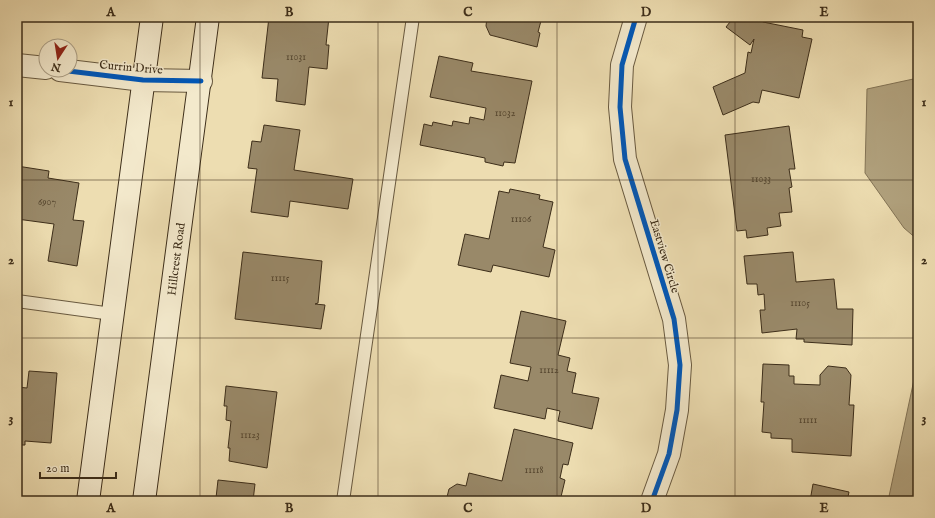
<svg xmlns="http://www.w3.org/2000/svg" width="935" height="518" font-family="'IM FELL English',serif">
<style>
.water{fill:#b1a27e;stroke:#837456}
.building{fill:#998969;stroke:#3d2e1a}
.lines{fill:none;stroke-linecap:round;stroke-linejoin:round}
.service-casing{stroke:#695a40;stroke-width:14}
.minor-casing{stroke:#695a40;stroke-width:24}
.secondary-casing{stroke:#3d2e1a;stroke-width:24}
.service{stroke:#f3e9cc;stroke-width:12}
.minor{stroke:#f3e9cc;stroke-width:22}
.secondary{stroke:#f3e9cc;stroke-width:22}
.cycleway-casing{stroke:#f3e9cc;stroke-width:8}
.cycleway{stroke:#0057b8;stroke-width:5}
.grid{fill:none;stroke:#3d2e1a;stroke-width:1;stroke-opacity:0.55}
.labels{text-anchor:middle;stroke-width:3;stroke-linejoin:round;paint-order:stroke}
.number-label{font-size:10px;fill:#54452e}
.street-label{font-size:12px;fill:#3d2e1a;stroke:#f3e9cc}
.neatline{fill:none;stroke:#3d2e1a;stroke-width:1.5}
.grid-label{font-size:13px;text-anchor:middle;font-weight:bold;fill:#3d2e1a}
</style>
<rect width="100%" height="100%" fill="#edddb1"/>
<filter id="stains"><feTurbulence type="fractalNoise" baseFrequency=".005" numOctaves="4"/><feColorMatrix values="0 0 0 0 .2 0 0 0 0 .09 0 0 0 0 .02 0 0 0 .5 -.17"/></filter>
<radialGradient id="worn" r=".72"><stop offset=".6" stop-color="#630" stop-opacity="0"/><stop offset="1" stop-color="#630" stop-opacity=".3"/></radialGradient>
<path class="water" d="M918,78V240L904,228L865,173L867,89Z
M918,361V501H888Z"/>
<path class="building" d="M269,17H329L326,45H329L327,69L309,67L305,105L276,101L278,79L262,78Z
M487,17H542L538,32L540,33L537,47L490,35L486,26Z
M734,17H757L763,22L803,30L802,37L812,39L799,98L762,90L759,103L753,102L723,115L713,87L745,73L748,52L751,53L754,39L750,45L726,27Z
M439,56L473,63L471,71L532,81L515,163L504,162L503,166L485,162V158L420,145L424,124L432,126L433,122L452,126L453,121L469,124L470,117L484,120L486,108L430,97Z
M264,125L300,130L294,170L353,179L348,209L290,201L288,217L251,212L257,169L248,168L252,141L261,142Z
M789,126L795,169H789L792,187L789,188L792,212L779,213L781,226L767,228L768,235L747,238L746,230L737,231L725,135Z
M17,166L49,171L48,178L79,183L73,220L84,221L77,266L48,261L54,224L17,219Z
M510,189L540,195L539,199L553,202L543,247L555,250L549,277L493,265L491,272L458,265L465,234L489,239L499,191L509,193Z
M243,252L322,261L318,303L315,304L325,305L321,329L235,319Z
M793,252L796,282L834,279L837,309H853L852,345L804,342V339H796L797,329L762,333L760,310H765L764,294L758,295L757,284H747L744,256Z
M521,311L566,321L558,355L570,358L567,371L576,373L572,393L599,398L592,429L558,421L560,411L547,408L545,419L494,408L501,375L528,381L531,367L510,363Z
M763,364L789,365V376H794V384L820,385V375L828,366L846,368L851,375L849,405H854L851,456L792,452V439L771,438V433L762,432L764,402H761Z
M29,371L57,373L51,443L25,441V445H17V387L27,388Z
M226,386L277,392L267,468L229,461L230,448H228L231,421L226,420L227,406H224Z
M514,429L573,443L568,465L563,464L560,478L565,480L560,501H446L449,489L457,484L466,486L469,473L502,481Z
M218,480L255,484L253,501H212V498H216Z
M813,484L849,492L847,501H810Z"/>
<g class="lines">
<defs>
<path id="service" d="M17,301L112,314
M343,501L413,17"/>
<path id="minor" d="M636,17L622,65L620,107L625,159L674,319L680,365L677,410L669,454L652,501
M17,65L46,68
M60,70L143,80L201,81"/>
<g id="secondary">
<path d="M88,501L152,17"/>
<path id="s1" d="M144,501L208,17"/>
</g>
</defs>
<use href="#service" class="service-casing"/>
<use href="#minor" class="minor-casing"/>
<use href="#secondary" class="secondary-casing"/>
<use href="#service" class="service"/>
<use href="#minor" class="minor"/>
<use href="#secondary" class="secondary"/>
<defs>
<path id="cycleway" d="M636,17L622,65L620,107L625,159L674,319L680,365L677,410L669,454L652,501
M60,70L143,80L201,81"/>
</defs>
<use href="#cycleway" class="cycleway-casing"/>
<use href="#cycleway" class="cycleway"/>
</g>
<path class="grid" d="M200,17V501M378,17V501M557,17V501M735,17V501M17,180H918M17,338H918"/>
<g class="labels">
<g class="number-label">
<text x="296" y="60">11031</text>
<text x="505" y="116">11032</text>
<text x="761" y="182">11033</text>
<text x="47" y="205">6907</text>
<text x="521" y="222">11106</text>
<text x="280" y="281">11115</text>
<text x="800" y="306">11105</text>
<text x="549" y="373">11112</text>
<text x="808" y="423">11111</text>
<text x="250" y="438">11123</text>
<text x="534" y="473">11118</text>
</g>
<g class="street-label">
<text transform="translate(131 67) rotate(5)" y="4">Currin Drive</text>
<text transform="translate(665 256) rotate(73)" y="4">Eastview Circle</text>
<text dy="4" stroke="none"><textPath href="#s1" startOffset="244">Hillcrest Road</textPath></text>
</g>
</g>
<rect width="935" height="518" fill="none" stroke="#edddb1" stroke-width="44"/>
<g transform="translate(58 58) rotate(192)"><circle r="19" fill="#f3e9cc" stroke="#aa9e85"/>
<path d="M0-3L7 15L0 10L-7 15Z" fill="#8f2418"/>
<text y="-6" font-size="11" font-weight="bold" text-anchor="middle" fill="#3d2e1a">N</text>
</g>
<path d="M40 472v6h76v-6" fill="none" stroke="#3d2e1a" stroke-width="2"/>
<text x="46" y="472" font-size="12" fill="#3d2e1a" stroke="#f3e9cc" stroke-width="3" paint-order="stroke">20 m</text>
<rect x="22" y="22" width="891" height="474" class="neatline"/>
<g class="grid-label">
<text x="111" y="16">A</text>
<text x="289" y="16">B</text>
<text x="468" y="16">C</text>
<text x="646" y="16">D</text>
<text x="824" y="16">E</text>
<text x="11" y="106">1</text>
<text x="924" y="106">1</text>
<text x="11" y="264">2</text>
<text x="924" y="264">2</text>
<text x="11" y="422">3</text>
<text x="924" y="422">3</text>
<text x="111" y="512">A</text>
<text x="289" y="512">B</text>
<text x="468" y="512">C</text>
<text x="646" y="512">D</text>
<text x="824" y="512">E</text>
</g>
<rect width="100%" height="100%" filter="url(#stains)"/>
<rect width="100%" height="100%" fill="url(#worn)"/>
</svg>
